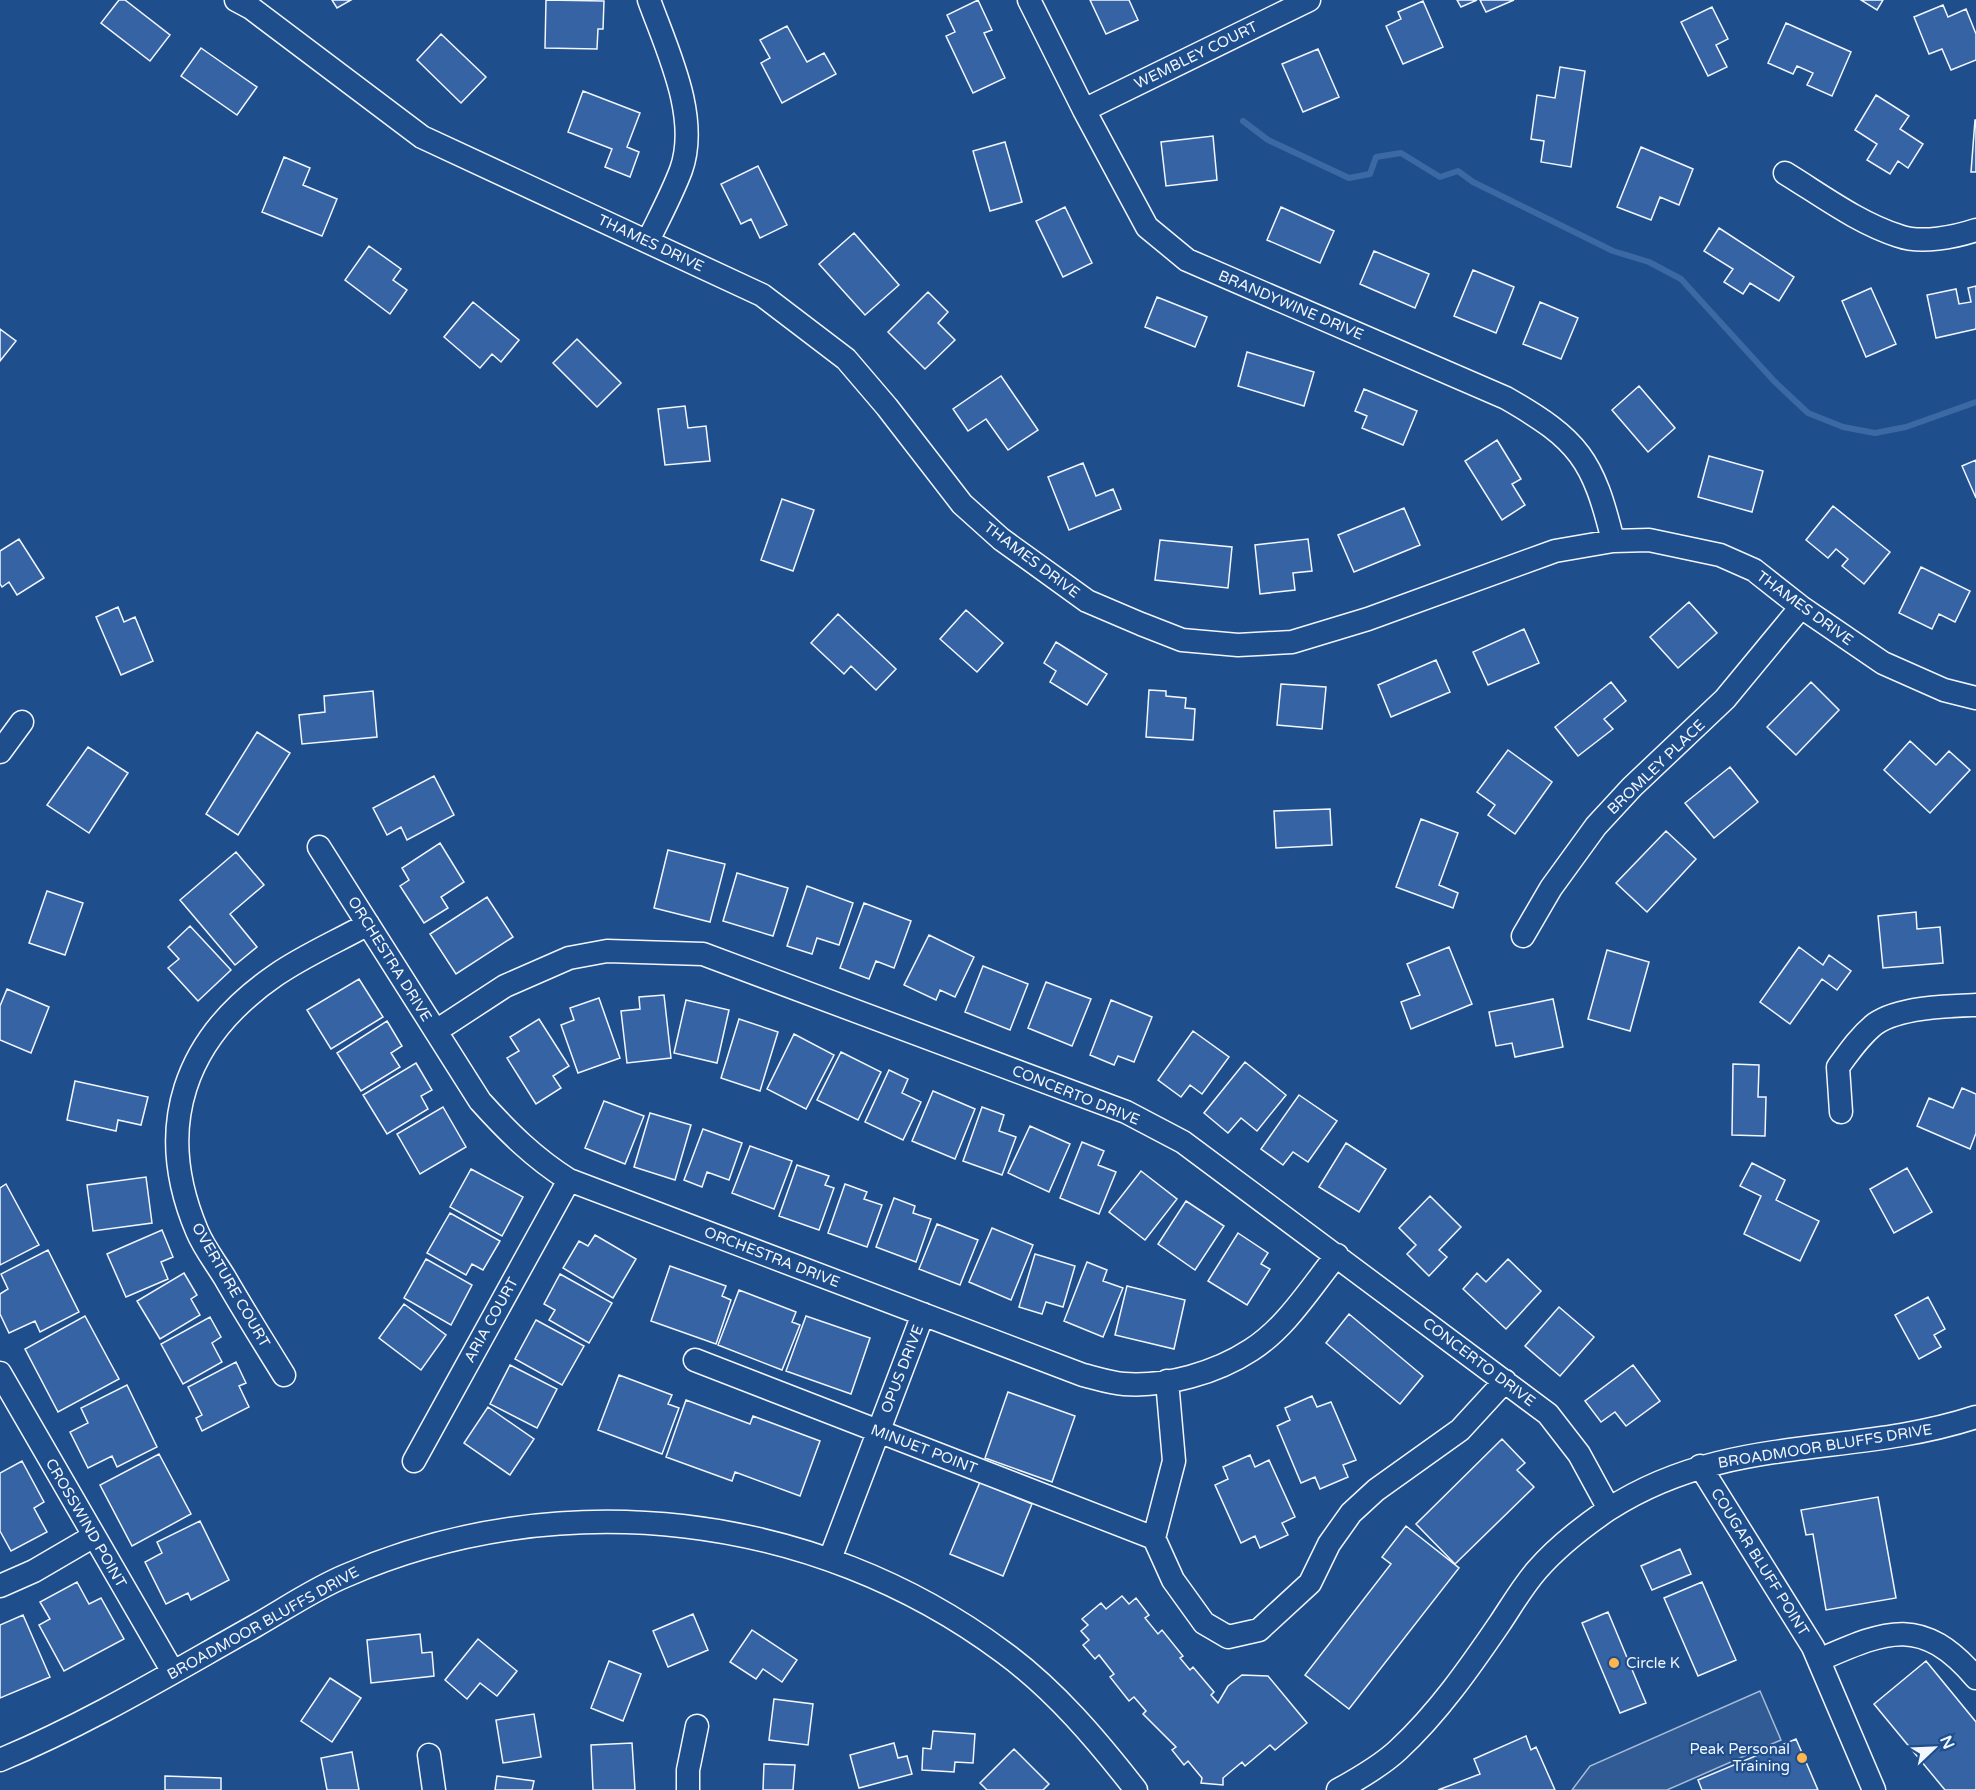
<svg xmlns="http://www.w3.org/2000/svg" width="1976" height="1790" font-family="'Varela Round',sans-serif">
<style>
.parking{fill:#305b95;stroke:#a8bbd7;stroke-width:1.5}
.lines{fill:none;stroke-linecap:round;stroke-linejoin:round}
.stream{stroke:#3b69a3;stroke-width:6}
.building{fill:#3563a3;stroke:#f2f6ff;stroke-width:1.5}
.minor-casing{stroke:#f2f6ff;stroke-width:25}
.minor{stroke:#1f4e8c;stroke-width:22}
.poi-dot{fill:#ffb74d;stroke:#1f4e8c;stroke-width:2}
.labels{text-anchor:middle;stroke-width:4.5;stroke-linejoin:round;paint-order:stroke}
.street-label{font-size:15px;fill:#f2f6ff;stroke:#1f4e8c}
.poi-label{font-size:15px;fill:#f2f6ff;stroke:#1f4e8c;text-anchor:start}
</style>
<rect width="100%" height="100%" fill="#1f4e8c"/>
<path class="parking" d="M1760,1691L1781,1740L1667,1790H1572L1590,1766Z"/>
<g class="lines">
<path class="stream" d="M1243,121L1268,140L1349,178L1370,174L1376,157L1401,153L1440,177L1458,171L1473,182L1613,251L1649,262L1681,279L1774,381L1808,413L1843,427L1875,433L1906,427L1976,402"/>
</g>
<path class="building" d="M119,0H125L170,35L150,61L101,23Z
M332,0H351L337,8Z
M546,0L604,1L603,29H598L597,49L545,48Z
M978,0L992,30L984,33L1005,78L973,93L946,36L955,32L947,15Z
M1090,0H1129L1138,20L1106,34Z
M1457,0H1477L1461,7Z
M1480,0H1514L1486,12Z
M1861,0H1883L1877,10Z
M1423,1L1443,47L1403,64L1386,26L1401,19L1398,12Z
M1943,5L1948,17L1966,9L1976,34V60L1951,70L1942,49L1929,54L1914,17Z
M1712,7L1728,39L1716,45L1727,67L1708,76L1681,22Z
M1786,23L1851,52L1832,96L1807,85L1813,73L1797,66L1793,74L1768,63Z
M787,26L807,62L824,53L836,74L782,103L761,63L770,58L760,40Z
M441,34L486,77L461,103L417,60Z
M201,48L257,87L237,115L181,76Z
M1318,49L1339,97L1303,112L1282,64Z
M1560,67L1585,71L1571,167L1541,162L1544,141L1531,139L1537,95L1555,98Z
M583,91L640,113L627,147L639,152L630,177L605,167L612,149L568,132Z
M1876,95L1909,116L1900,129L1923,144L1908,168L1898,161L1890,174L1867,160L1877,144L1855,130Z
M1975,120H1976V172H1971Z
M1213,136L1217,180L1166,186L1161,142Z
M1005,142L1022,202L990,211L973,151Z
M1641,147L1693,169L1679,205L1660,197L1651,220L1617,207Z
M284,157L310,168L303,185L337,199L322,236L262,212Z
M758,166L787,225L760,238L751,219L741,224L721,184Z
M1065,207L1092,263L1063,277L1036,221Z
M1281,207L1334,231L1320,263L1267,240Z
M1719,228L1794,277L1779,301L1750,283L1743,294L1724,282L1733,269L1704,251Z
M854,233L899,285L865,315L819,264Z
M369,246L401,269L393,280L407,290L390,314L345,280Z
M1374,251L1429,274L1415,308L1360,284Z
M1473,270L1514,287L1496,333L1454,316Z
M1976,286V329L1936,338L1927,295L1956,289L1959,304L1971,302L1968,288Z
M1871,288L1896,344L1866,357L1842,301Z
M928,292L948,312L938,323L955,340L925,369L888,332Z
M1157,297L1207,317L1195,347L1145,327Z
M473,302L519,340L501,362L492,354L480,368L444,337Z
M1540,302L1578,318L1561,359L1523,344Z
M0,329L16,341L0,361Z
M577,339L621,383L597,407L553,363Z
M1247,352L1314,372L1304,406L1238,386Z
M1001,376L1038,430L1008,450L986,419L968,431L953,409Z
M1639,386L1675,428L1648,452L1612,410Z
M1364,389L1417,411L1403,445L1362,428L1367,416L1355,411Z
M685,406L688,428L706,426L710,461L665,465L658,409Z
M1497,440L1521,479L1512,484L1525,505L1502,520L1465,461Z
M1709,456L1763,471L1752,512L1698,497Z
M1976,460V498L1962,466Z
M1083,463L1096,496L1113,489L1121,509L1069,530L1048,477Z
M782,499L814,510L793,571L761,560Z
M1833,506L1890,552L1864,584L1842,566L1848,559L1836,549L1828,558L1806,540Z
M1404,508L1420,545L1354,572L1338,535Z
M19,539L44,578L17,595L9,582L2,587L0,584V551Z
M1308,539L1312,571L1293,573L1295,590L1260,594L1255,545Z
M1160,540L1232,547L1228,588L1155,580Z
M1921,567L1970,591L1955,622L1939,614L1932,629L1899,613Z
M1689,602L1717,633L1678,668L1650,637Z
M118,607L124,622L135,617L153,661L121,675L96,617Z
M966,610L1003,643L977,672L940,639Z
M838,614L896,669L876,690L851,666L844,674L811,643Z
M1524,629L1539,663L1488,685L1473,652Z
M1056,642L1107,674L1087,705L1050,682L1056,671L1044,663Z
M1436,660L1450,692L1391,717L1378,685Z
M1611,682L1626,701L1604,719L1613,729L1578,756L1555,727Z
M1811,682L1839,710L1796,755L1767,727Z
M1281,684L1326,687L1322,729L1277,725Z
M1149,690L1166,691V696L1186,698L1185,708L1195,709L1193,740L1146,737Z
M373,691L377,737L302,744L299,715L325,712L324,696Z
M257,732L290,753L238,835L206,814Z
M1910,741L1936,765L1949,751L1970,770L1930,813L1884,770Z
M88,747L128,773L89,833L47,805Z
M1508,750L1552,782L1515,834L1488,815L1495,805L1477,792Z
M1730,767L1758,802L1714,838L1685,803Z
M434,776L454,815L407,840L401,827L387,835L373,808Z
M1330,809L1332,845L1276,848L1274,811Z
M1421,819L1458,833L1439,885L1458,893L1453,908L1396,887Z
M1666,831L1696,859L1647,912L1616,883Z
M440,843L464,882L441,897L448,908L424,923L400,886L409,880L402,868Z
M668,850L725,864L710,922L654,908Z
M236,852L264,885L230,914L257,947L235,965L180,900Z
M737,873L788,888L773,936L723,921Z
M807,886L853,903L839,945L817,938L812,954L787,946Z
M47,891L83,903L65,955L29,943Z
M487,897L513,937L456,974L430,934Z
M864,903L911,921L894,968L876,961L869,979L840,968Z
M1916,912L1917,929L1940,927L1943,963L1883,968L1878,916Z
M190,926L231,970L198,1001L168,968L179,959L168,947Z
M929,935L974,957L955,997L940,990L936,1000L904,985Z
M1449,947L1472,1004L1411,1029L1401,1002L1420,995L1407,964Z
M1799,947L1823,965L1829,955L1851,971L1837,990L1822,979L1790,1024L1760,1002Z
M1607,950L1649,962L1630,1031L1588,1019Z
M983,966L1028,984L1010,1030L965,1012Z
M359,979L383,1017L331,1049L307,1010Z
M1046,982L1091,999L1072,1046L1028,1028Z
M7,989L49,1007L31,1053L0,1040V1006Z
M664,995L671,1058L627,1063L621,1011L640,1009L639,997Z
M599,998L620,1058L578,1073L561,1025L574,1020L570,1008Z
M1553,999L1563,1047L1515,1057L1512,1043L1496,1046L1489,1012Z
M686,1000L729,1010L717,1063L674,1053Z
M1111,1000L1152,1017L1134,1062L1118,1056L1114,1065L1090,1055Z
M539,1019L569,1066L553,1076L561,1088L536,1104L507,1058L519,1051L510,1037Z
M739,1019L778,1032L760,1091L721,1078Z
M387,1021L402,1046L391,1053L400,1067L361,1091L337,1053Z
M1193,1031L1229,1057L1202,1094L1190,1085L1181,1097L1158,1080Z
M794,1034L834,1055L806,1109L767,1089Z
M841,1052L881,1072L858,1120L817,1100Z
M1245,1062L1286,1095L1257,1131L1241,1118L1228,1133L1204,1113Z
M416,1063L432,1090L421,1096L428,1109L387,1134L363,1095Z
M1733,1064L1759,1065L1758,1097H1766L1765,1136L1732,1135Z
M889,1070L908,1079L902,1093L921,1102L903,1140L865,1122Z
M75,1081L148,1097L141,1125L118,1120L116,1131L67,1120Z
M1962,1088L1976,1094V1133L1970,1149L1917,1126L1929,1098L1953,1108Z
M933,1091L975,1109L955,1159L912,1141Z
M1299,1095L1337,1121L1308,1162L1293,1152L1283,1165L1261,1149Z
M604,1101L644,1116L625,1164L585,1148Z
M443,1107L466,1147L420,1174L397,1134Z
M982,1107L1004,1115L999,1131L1016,1137L1002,1175L963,1161Z
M650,1113L691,1125L675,1180L634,1167Z
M1030,1126L1070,1144L1049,1192L1008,1173Z
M703,1129L742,1143L729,1180L707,1172L702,1187L684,1180Z
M1082,1142L1104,1151L1098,1165L1116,1172L1099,1214L1060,1198Z
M1346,1143L1386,1169L1359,1212L1319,1187Z
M750,1146L792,1161L774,1209L732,1193Z
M1752,1163L1785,1180L1776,1200L1819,1221L1800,1261L1744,1234L1761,1196L1740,1186Z
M797,1165L829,1176L825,1185L834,1188L819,1230L779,1216Z
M1907,1168L1932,1212L1894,1233L1870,1189Z
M471,1169L523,1197L502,1236L450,1207Z
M1141,1171L1177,1199L1145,1240L1109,1212Z
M146,1177L152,1223L93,1231L87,1185Z
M6,1184L39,1245L0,1265V1188Z
M845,1184L867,1192L864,1199L882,1205L867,1247L828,1233Z
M1430,1196L1461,1227L1439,1250L1447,1257L1429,1276L1407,1254L1416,1245L1399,1228Z
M894,1198L915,1206L913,1213L931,1219L916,1262L876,1247Z
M1186,1201L1224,1226L1195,1270L1158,1244Z
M450,1213L500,1241L483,1270L472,1264L466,1275L427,1253Z
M937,1224L978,1240L960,1285L919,1269Z
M992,1228L1033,1245L1011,1300L969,1282Z
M162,1230L173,1257L161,1262L168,1279L126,1297L107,1254Z
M1238,1233L1268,1253L1261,1264L1270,1269L1247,1305L1208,1281Z
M595,1235L636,1259L613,1298L563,1268L579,1241L588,1246Z
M48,1250L79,1312L40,1332L35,1321L9,1333L0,1314V1294L8,1289L1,1274Z
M1035,1254L1075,1266L1063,1307L1046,1302L1042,1314L1019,1307Z
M426,1259L472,1285L451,1325L404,1298Z
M1508,1259L1541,1291L1506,1329L1463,1289L1477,1273L1486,1282Z
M1087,1262L1107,1270L1103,1281L1123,1288L1103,1337L1064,1321Z
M670,1266L726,1286L722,1296L731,1300L716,1344L651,1321Z
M184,1273L197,1295L191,1299L200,1315L160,1339L137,1301Z
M560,1274L612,1303L589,1343L549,1320L555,1310L544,1304Z
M1127,1286L1185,1300L1174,1349L1115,1335Z
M739,1290L796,1312L792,1322L800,1325L782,1370L718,1345Z
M1928,1297L1945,1329L1934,1335L1941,1347L1919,1359L1895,1315Z
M404,1304L446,1335L421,1370L379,1338Z
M1559,1307L1594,1337L1560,1376L1525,1346Z
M1349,1314L1423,1376L1400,1404L1326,1343Z
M85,1316L119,1379L58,1412L25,1349Z
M806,1316L870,1338L851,1394L786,1371Z
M210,1317L221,1337L212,1343L222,1362L183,1384L161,1344Z
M536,1320L584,1346L562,1385L515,1359Z
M236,1362L246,1383L239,1386L249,1407L202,1431L196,1418L202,1415L188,1387Z
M510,1365L557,1389L537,1428L490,1404Z
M1633,1365L1660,1401L1626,1426L1615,1412L1601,1422L1585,1401Z
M619,1375L672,1395L668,1404L679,1408L662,1454L598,1430Z
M127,1385L157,1447L117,1467L112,1456L88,1468L70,1432L88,1423L81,1408Z
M1008,1392L1075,1416L1052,1482L985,1458Z
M1312,1396L1317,1407L1331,1402L1356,1460L1343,1465L1348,1477L1320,1489L1315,1477L1301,1483L1277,1426L1290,1420L1285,1408Z
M686,1400L750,1424L753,1416L820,1441L800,1496L735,1472L732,1481L666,1457Z
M488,1407L534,1439L510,1475L464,1443Z
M1502,1439L1525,1463L1517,1470L1534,1487L1455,1564L1416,1524Z
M159,1454L191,1514L132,1546L100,1485Z
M1250,1455L1255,1467L1269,1460L1295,1517L1282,1523L1288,1535L1260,1548L1255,1536L1241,1543L1215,1485L1228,1479L1223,1467Z
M22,1461L44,1502L34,1508L47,1532L11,1551L0,1531V1473Z
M980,1482L1032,1504L1003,1576L950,1554Z
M1878,1497L1896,1598L1826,1610L1813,1534L1806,1535L1801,1510Z
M200,1521L229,1580L191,1600L188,1593L166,1604L145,1562L162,1553L157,1542Z
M1406,1526L1459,1568L1349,1709L1305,1675L1391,1564L1382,1557Z
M1680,1549L1691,1574L1652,1590L1641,1566Z
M77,1582L89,1604L101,1598L124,1639L64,1671L39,1625L50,1619L40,1602Z
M1702,1582L1736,1660L1698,1676L1664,1598Z
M1122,1596L1129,1604L1136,1598L1149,1615L1145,1618L1158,1634L1162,1630L1183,1656L1180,1658L1190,1670L1193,1667L1214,1692L1211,1695L1218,1703L1228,1686L1242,1675L1268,1676L1307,1723L1275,1750L1270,1745L1245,1766L1242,1762L1223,1778V1785L1201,1783L1202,1778L1188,1761L1184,1765L1172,1750L1176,1747L1143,1714L1146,1711L1134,1697L1129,1701L1110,1677L1114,1674L1099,1655L1095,1659L1083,1645L1089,1640L1081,1631L1088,1625L1082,1619L1101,1603L1106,1609Z
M1608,1612L1646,1703L1620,1713L1582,1623Z
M693,1614L708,1650L668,1667L653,1631Z
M23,1615L50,1677L0,1698V1625Z
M752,1630L797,1660L782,1682L763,1669L756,1679L730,1662Z
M420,1634L422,1653L432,1652L434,1676L371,1683L367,1640Z
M478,1639L517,1671L497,1696L480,1683L467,1699L445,1680Z
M609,1661L641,1674L623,1721L591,1708Z
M1926,1661L1976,1722V1790H1945L1874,1704Z
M330,1678L361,1698L332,1742L301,1721Z
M774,1699L813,1704L808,1745L769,1740Z
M534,1714L541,1757L503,1763L496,1720Z
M933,1731L975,1734L973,1763L955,1762L954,1772L922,1770L923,1748L931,1749Z
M1526,1736L1531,1750L1536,1747L1555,1790H1438L1480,1774L1474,1759Z
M1796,1739L1818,1790H1702L1698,1780Z
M632,1743L635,1790H593L591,1745Z
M894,1743L898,1758L907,1756L912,1774L859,1788L850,1755Z
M1014,1749L1049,1784L1043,1790H987L980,1783Z
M352,1752L359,1790H327L321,1758Z
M764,1764L795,1765L793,1790H763Z
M165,1776L221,1778V1790H165Z
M497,1776L534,1781L532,1790H495Z"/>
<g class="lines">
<defs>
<path id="minor" d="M236,0L251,8L422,137L762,295L846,359L887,407L962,504L1001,539L1087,601L1141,624L1182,640L1238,645L1292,642L1368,619L1555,551L1613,541L1649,540L1720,555L1754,570L1801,607L1883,663L1944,690L1976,698
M1029,0L1084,110L1147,227L1187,260L1506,398C1579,440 1593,459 1613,541
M1084,110L1309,0
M1785,173C1821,195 1858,223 1899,236C1921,244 1955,237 1976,230
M648,241C659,218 672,194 681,170C700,117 667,50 649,0
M0,752L22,722
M319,847L480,1101C508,1132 534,1158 569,1180L1083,1375C1096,1378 1110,1383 1124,1384C1166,1387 1216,1373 1251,1350C1286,1328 1311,1287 1337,1255
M1523,936L1551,888L1596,826L1632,787L1725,699L1801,607
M436,1031L505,986L569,958L607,951L703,954L1126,1112L1183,1142L1548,1414L1579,1454L1609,1509
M1841,1112L1838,1067C1849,1052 1860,1036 1875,1024C1899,1007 1948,1006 1976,1005
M695,1360L1154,1538
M0,1373L173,1672
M284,1375C264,1343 244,1311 225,1278C216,1263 204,1248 197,1231C153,1127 184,1038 276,975C305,955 338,941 368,924
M1167,1381L1174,1461L1154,1538L1173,1580L1204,1623L1228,1637L1259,1630L1310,1583L1329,1544L1351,1513L1376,1490L1460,1430L1505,1381
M414,1461L569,1180
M1700,1466L1813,1647L1874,1790
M830,1559L923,1314
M0,1586L34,1571L94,1536
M1819,1660C1886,1631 1921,1614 1976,1678
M429,1755L434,1790
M0,1760C89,1723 171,1673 255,1626C285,1609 314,1589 345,1576C560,1482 815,1512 1003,1652C1055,1690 1097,1740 1136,1790
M688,1790V1770L697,1726
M1338,1790C1358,1779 1381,1766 1398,1750C1438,1713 1470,1667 1500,1623C1512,1605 1523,1586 1537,1570C1557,1547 1584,1526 1609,1509C1727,1433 1851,1458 1976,1417"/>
</defs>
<use href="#minor" class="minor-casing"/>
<use href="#minor" class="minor"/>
</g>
<g class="poi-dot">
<circle cx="1614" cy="1663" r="6"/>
<circle cx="1802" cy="1758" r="6"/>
</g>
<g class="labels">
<g class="street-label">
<text transform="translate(1196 55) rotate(-26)" y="5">WEMBLEY COURT</text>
<text transform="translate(651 243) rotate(25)" y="5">THAMES DRIVE</text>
<text transform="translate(1291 305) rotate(23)" y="5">BRANDYWINE DRIVE</text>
<text transform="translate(1032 560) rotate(37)" y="5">THAMES DRIVE</text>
<text transform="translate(1805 608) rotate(36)" y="5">THAMES DRIVE</text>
<text transform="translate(1656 767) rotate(-44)" y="5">BROMLEY PLACE</text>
<text transform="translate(390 959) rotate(58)" y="5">ORCHESTRA DRIVE</text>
<text transform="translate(1076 1095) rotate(22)" y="5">CONCERTO DRIVE</text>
<text transform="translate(772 1257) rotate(21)" y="5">ORCHESTRA DRIVE</text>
<text transform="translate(231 1285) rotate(60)" y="5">OVERTURE COURT</text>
<text transform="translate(491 1320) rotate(-61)" y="5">ARIA COURT</text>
<text transform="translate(1479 1362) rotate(37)" y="5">CONCERTO DRIVE</text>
<text transform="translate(902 1369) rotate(-69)" y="5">OPUS DRIVE</text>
<text transform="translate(1825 1446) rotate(-9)" y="5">BROADMOOR BLUFFS DRIVE</text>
<text transform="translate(924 1449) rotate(21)" y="5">MINUET POINT</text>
<text transform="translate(86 1523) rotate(60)" y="5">CROSSWIND POINT</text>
<text transform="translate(1760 1562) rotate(58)" y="5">COUGAR BLUFF POINT</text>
<text transform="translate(263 1623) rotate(-29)" y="5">BROADMOOR BLUFFS DRIVE</text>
</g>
<g class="poi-label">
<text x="1626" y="1668">Circle K</text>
<text x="1790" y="1754" text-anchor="end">Peak Personal<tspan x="1790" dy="17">Training</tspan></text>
</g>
</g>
<g transform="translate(1934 1748) rotate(67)" stroke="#1f4e8c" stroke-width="4.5" paint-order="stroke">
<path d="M0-4.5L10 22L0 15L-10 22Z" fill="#f2f6ff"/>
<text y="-9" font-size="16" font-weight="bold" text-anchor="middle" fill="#f2f6ff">N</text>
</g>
</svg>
